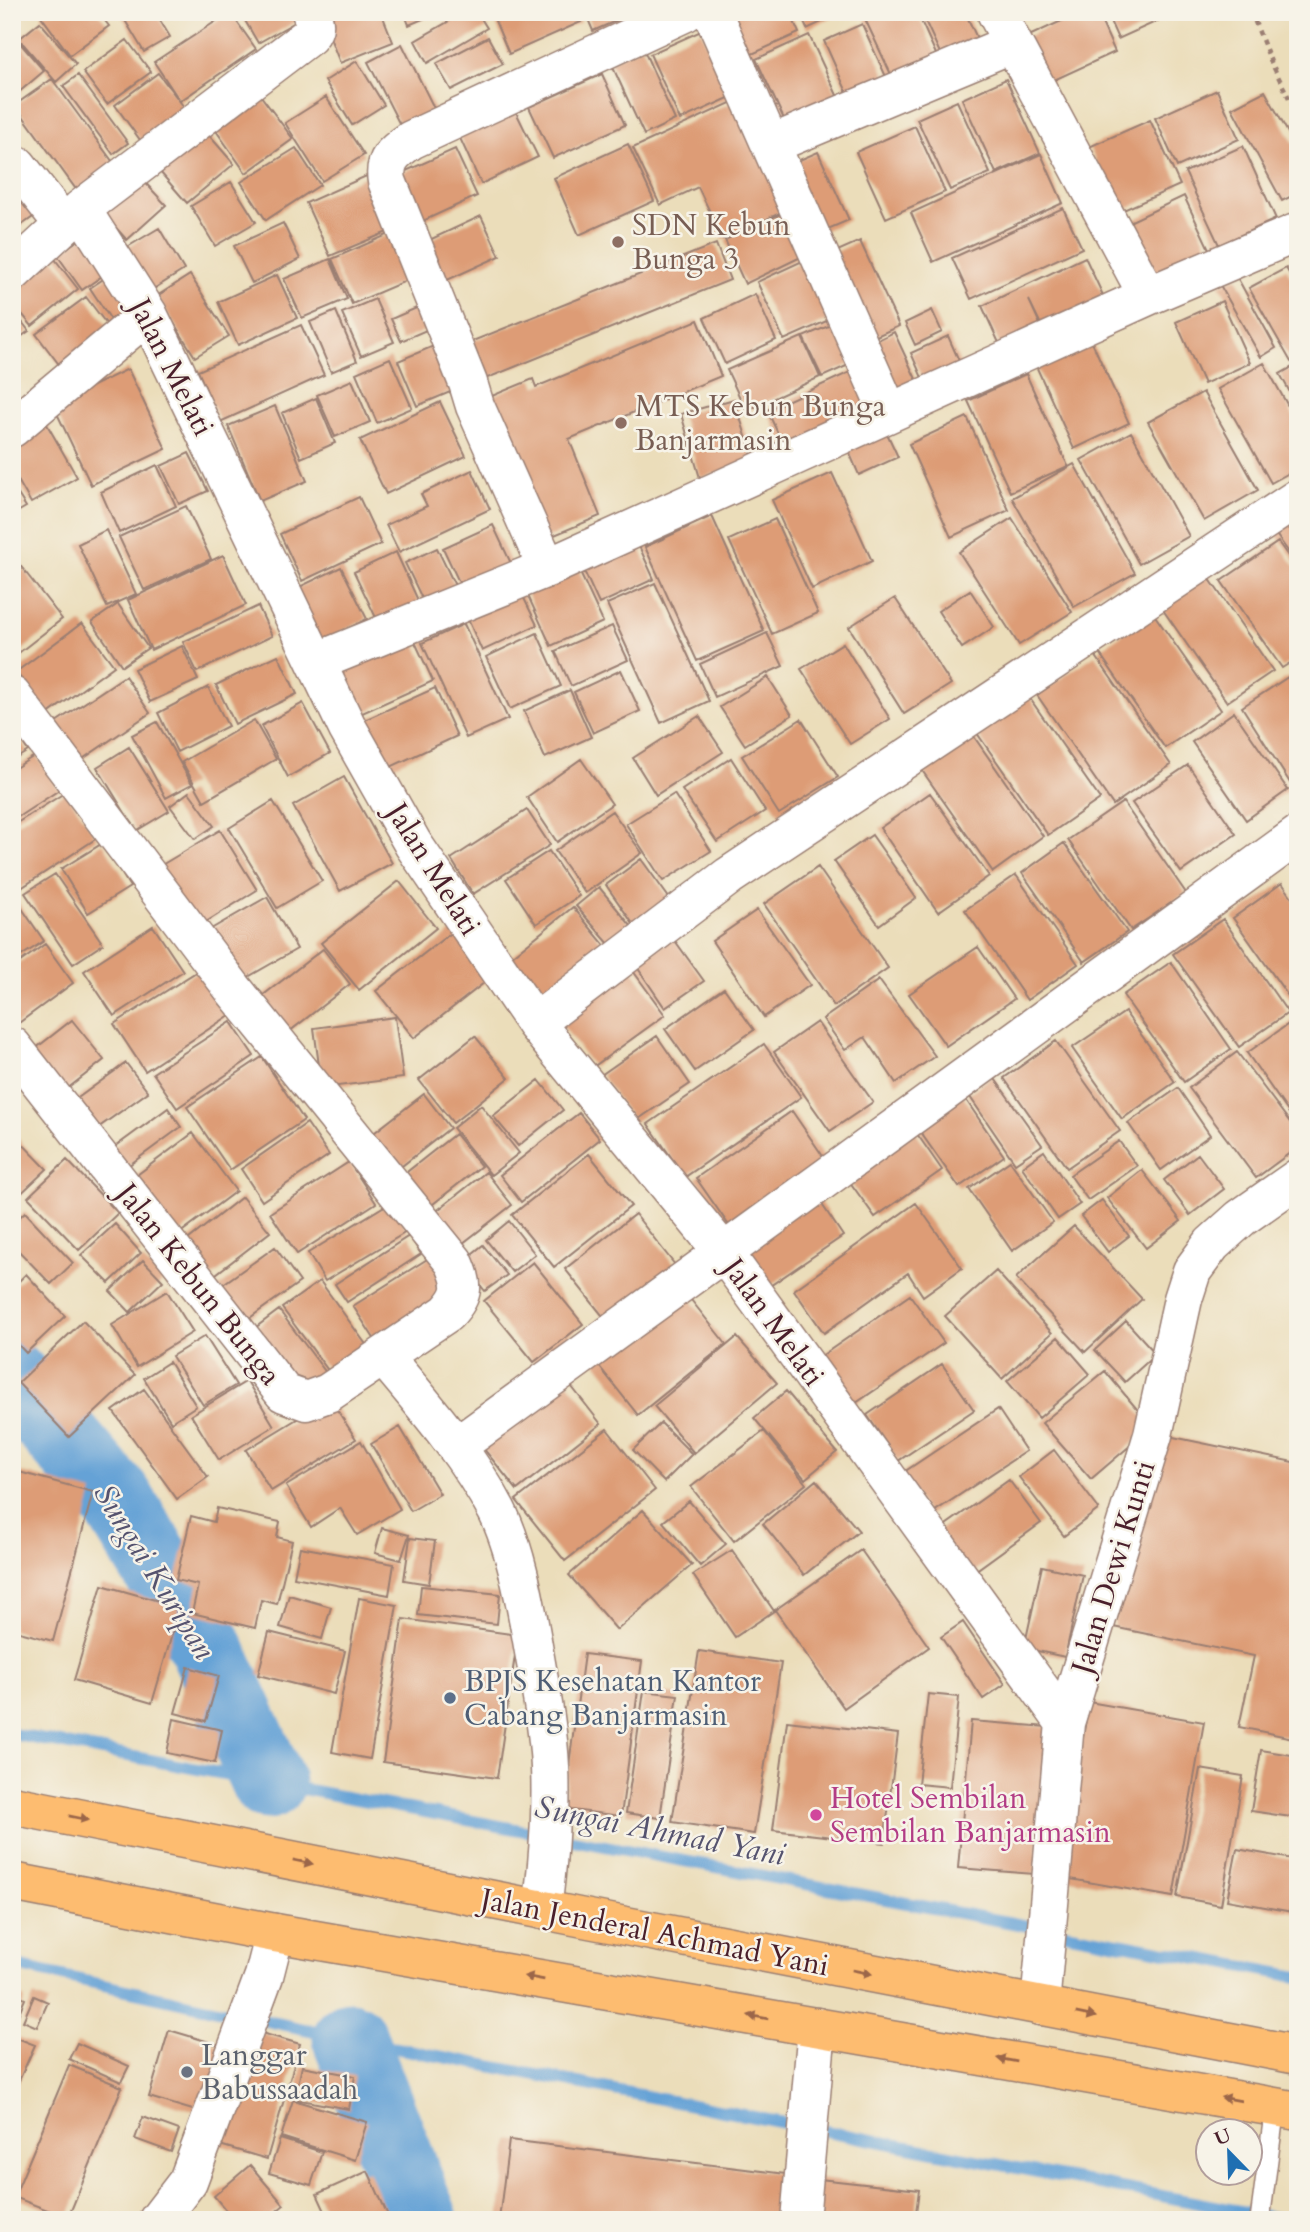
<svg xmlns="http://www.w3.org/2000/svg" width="1310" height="2232" font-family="Cardo,serif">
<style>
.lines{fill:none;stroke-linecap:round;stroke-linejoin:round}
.stream{stroke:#65a2d6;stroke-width:12}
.river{stroke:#65a2d6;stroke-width:75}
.building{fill:#dd9c76}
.service-casing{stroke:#9a7e72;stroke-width:22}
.minor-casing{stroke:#9a7e72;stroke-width:41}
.trunk-casing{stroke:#9a7e72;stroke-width:41}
.path{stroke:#9a7e72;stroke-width:4.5;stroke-dasharray:5 5;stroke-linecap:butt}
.service{stroke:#fff;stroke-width:19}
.minor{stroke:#fff;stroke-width:38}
.trunk{stroke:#fdbc70;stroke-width:38}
.oneway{fill:#9b664a}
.education-dot{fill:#8d6e63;stroke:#f7f3e8;stroke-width:2.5}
.service-dot{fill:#5c6f8a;stroke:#f7f3e8;stroke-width:2.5}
.hotel-dot{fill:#d1479c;stroke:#f7f3e8;stroke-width:2.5}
.worship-dot{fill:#6b7280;stroke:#f7f3e8;stroke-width:2.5}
.labels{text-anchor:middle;stroke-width:5;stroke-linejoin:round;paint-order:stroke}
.education-label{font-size:30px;fill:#785e54;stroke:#f7f3e8;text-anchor:start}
.street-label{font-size:30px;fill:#4a1f2b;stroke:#f7f3e8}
.service-label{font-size:30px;fill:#4e5e75;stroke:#f7f3e8;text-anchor:start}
.hotel-label{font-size:30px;fill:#b23c85;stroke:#f7f3e8;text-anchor:start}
.worship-label{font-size:30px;fill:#5b616d;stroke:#f7f3e8;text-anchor:start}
.water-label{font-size:32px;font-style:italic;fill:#55536f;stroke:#f7f3e8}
</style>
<rect width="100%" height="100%" fill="#f7f3e8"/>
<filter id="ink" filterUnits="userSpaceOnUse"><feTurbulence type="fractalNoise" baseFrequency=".0143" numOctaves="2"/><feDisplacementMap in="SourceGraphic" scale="14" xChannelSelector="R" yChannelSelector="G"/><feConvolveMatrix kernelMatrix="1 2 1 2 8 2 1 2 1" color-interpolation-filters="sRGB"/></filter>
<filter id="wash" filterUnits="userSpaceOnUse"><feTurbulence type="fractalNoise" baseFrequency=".00686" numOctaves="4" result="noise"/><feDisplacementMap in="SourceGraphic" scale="28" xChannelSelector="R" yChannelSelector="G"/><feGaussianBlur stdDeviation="1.57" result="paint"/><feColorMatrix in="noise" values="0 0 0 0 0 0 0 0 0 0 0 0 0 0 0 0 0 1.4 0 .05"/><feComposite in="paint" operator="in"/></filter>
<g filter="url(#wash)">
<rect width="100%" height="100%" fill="#ebddba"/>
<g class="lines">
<path class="stream" d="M12,1734L1298,1977
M12,1965L350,2039L1286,2220"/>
<path class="river" d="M12,1379L118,1502L205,1644L268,1782
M350,2039L421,2220"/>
</g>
<g id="blocks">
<path class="building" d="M45,12H98L109,26L70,55L41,16Z
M120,12H155L170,37L144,52Z
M230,12L256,49L180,101L154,62Z
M240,12H301L304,17L258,43Z
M320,12H381L393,42L340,63Z
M404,12H439L409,25Z
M465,12H477L487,28L427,63L415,41Z
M503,12H577L581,22L509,54L493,16Z
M585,12H636L593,31Z
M742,12H790L799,33L743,58L726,20Z
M799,12H843L807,29Z
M880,12H917L940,63L895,83L865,19Z
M921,12H965L981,47L945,64Z
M1081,12H1097L1115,52L1039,87L1018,41Z
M1106,12H1157L1160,20L1118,39Z
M40,22L76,64L56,82L19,39Z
M862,24L888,81L850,99L824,41Z
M701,31L731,97L680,120L650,54Z
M809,35L842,106L789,130L756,59Z
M488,37L503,64L451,90L436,64Z
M127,40L151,72L107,104L83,72Z
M20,43L44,71L12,98V49Z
M402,44L435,110L401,127L368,62Z
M642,46L675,120L644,135L610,61Z
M357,61L384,105L352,125L325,81Z
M158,73L187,111L143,144L115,105Z
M602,74L625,125L553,158L529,107Z
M78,75L128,143L113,154L63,86Z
M52,79L115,165L78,192L15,105Z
M1006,79L1040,153L996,173L962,99Z
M1217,90L1239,139L1177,167L1155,118Z
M1265,91L1298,151V193L1282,201L1232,108Z
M258,92L293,139L246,173L212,125Z
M326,97L364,155L322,181L285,123Z
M739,99L789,209L723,239L698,187L660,205L633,148Z
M957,101L990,173L950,190L917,119Z
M515,110L538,157L481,184L459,136Z
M1150,120L1180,185L1119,212L1089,147Z
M201,126L234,164L187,203L154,165Z
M915,126L945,192L886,218L856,152Z
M628,144L654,201L579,235L554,178Z
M1243,146L1276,219L1219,245L1185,172Z
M296,148L320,185L266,220L241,182Z
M455,149L477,196L410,227L388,179Z
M818,152L849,220L814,235L783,167Z
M1041,154L1063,203L933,262L911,213Z
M12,173L40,212L12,232Z
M373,173L397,228L330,256L306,203Z
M139,176L166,205L127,240L101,211Z
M231,182L256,222L215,246L191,206Z
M1184,196L1210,251L1148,279L1123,225Z
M1063,208L1082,248L971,299L952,258Z
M783,213L803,256L745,284L725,240Z
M481,216L500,256L443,282L425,242Z
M283,223L300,259L252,283L234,246Z
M159,228L184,270L150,291L124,249Z
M403,228L422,274L352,304L332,259Z
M87,234L112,269L82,290L57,255Z
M860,241L899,326L863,342L824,257Z
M716,244L730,280L485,379L470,342Z
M811,257L838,316L784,340L757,282Z
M1085,257L1108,306L1046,335L1029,300L1046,337L1005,356L982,306Z
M54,258L78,289L32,326L12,302V291Z
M330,259L347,299L302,318L284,279Z
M1286,268L1298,288V358L1291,362L1249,288Z
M111,274L140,319L119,332L90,288Z
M190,275L229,336L195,357L157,296Z
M277,275L297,318L238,345L218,302Z
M1237,277L1276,348L1261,357L1220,285Z
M755,294L776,340L725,364L704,318Z
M86,297L114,334L64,371L36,334Z
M375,299L394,342L361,356L342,313Z
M1222,301L1250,363L1204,384L1176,322Z
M428,303L438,325L401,341L391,319Z
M12,309L29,331L12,343Z
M932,310L942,332L915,345L905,323Z
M336,311L357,361L331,372L310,322Z
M698,320L721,376L569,439L600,516L545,539L487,398L533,379L536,387Z
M833,324L851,364L822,377L803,337Z
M301,325L324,375L220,422L198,371Z
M894,332L923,394L893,407L865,346Z
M948,336L964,372L927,389L911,353Z
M802,337L820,377L746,411L727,370Z
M448,340L467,385L417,406L398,361Z
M1091,340L1129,423L1074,449L1036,366Z
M390,358L412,408L377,423L356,373Z
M1264,363L1298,424V468L1271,483L1218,389Z
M1298,364V407L1280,374Z
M861,367L882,412L788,455L767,410Z
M128,369L166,449L91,485L53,405Z
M1026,374L1068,466L1010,492L968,401Z
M352,380L370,422L335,437L317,395Z
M1203,392L1258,490L1204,521L1148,422Z
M316,398L335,443L301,458L282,413Z
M734,399L754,461L700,478L681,414Z
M440,402L466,456L386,494L360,440Z
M275,406L307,481L260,501L228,426Z
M967,417L1009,510L951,537L909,444Z
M45,421L77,477L31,503L12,470V440Z
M885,429L898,457L859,475L847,447Z
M1131,432L1189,536L1139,564L1081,460Z
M189,453L208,491L179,504L161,466Z
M1074,464L1135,573L1074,607L1012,498Z
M157,465L176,506L119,533L101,492Z
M472,470L490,509L399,552L386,525L427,506L421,494Z
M832,473L872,561L812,589L772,500Z
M12,485L26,507L12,515Z
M359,497L381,544L302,581L280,534Z
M186,506L211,559L144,590L119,537Z
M712,516L764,631L697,661L645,547Z
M1298,517V565L1275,533Z
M1012,518L1072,612L1019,645L959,552Z
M775,519L818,613L772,634L729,540Z
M493,525L516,574L466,597L443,548Z
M106,530L136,594L107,607L78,544Z
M634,535L654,579L599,604L579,560Z
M1278,542L1298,570V658L1282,668L1221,581Z
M437,548L459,594L427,609L405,563Z
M396,552L421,607L380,626L354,572Z
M12,555L62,619L16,655L12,651Z
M223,555L246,605L151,650L128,600Z
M576,564L603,622L551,646L524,587Z
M341,567L367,619L317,644L291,591Z
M1207,575L1273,671L1227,702L1161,607Z
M655,583L709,701L661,723L607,604Z
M520,590L537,625L482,651L466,615Z
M970,590L994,627L962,648L938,611Z
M895,598L951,684L904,714L849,627Z
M118,604L148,648L122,666L92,622Z
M258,606L272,636L197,672L183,642Z
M1153,613L1221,710L1165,748L1098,651Z
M82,623L114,666L48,714L16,672Z
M464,624L508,719L466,738L422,643Z
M612,626L628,660L571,686L555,651Z
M410,631L433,681L358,715L336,665Z
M537,633L561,686L510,709L486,657Z
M767,633L783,666L715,697L700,664Z
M843,643L890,719L850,744L801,669Z
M182,646L198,680L150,702L134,669Z
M278,655L297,694L235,724L216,685Z
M1095,655L1171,765L1113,805L1037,695Z
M621,670L640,711L593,733L574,692Z
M125,676L150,713L81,760L56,722Z
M768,677L792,715L745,745L720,707Z
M1288,677L1298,692V786L1294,789L1242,707Z
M208,687L228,726L177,752L158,713Z
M435,688L457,736L382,771L360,722Z
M570,690L591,737L545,758L524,711Z
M1024,690L1100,799L1048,835L972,726Z
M303,703L330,753L288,777L261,726Z
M1234,712L1288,790L1246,820L1192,742Z
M699,716L723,752L656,795L633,758Z
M801,719L838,777L779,814L742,756Z
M254,720L276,759L204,801L182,762Z
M157,722L192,784L166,798L132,735Z
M12,727L28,751L12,761Z
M970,731L1043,836L993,872L919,766Z
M129,747L169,811L136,831L97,767Z
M36,755L59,790L12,821V770Z
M731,758L765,811L717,842L682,790Z
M581,759L612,804L557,842L527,797Z
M1188,765L1236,834L1181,872L1132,803Z
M344,777L392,863L340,891L293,806Z
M66,792L97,838L18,890L12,880V826Z
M189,792L214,826L195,839L170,806Z
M930,793L989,876L938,912L880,828Z
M674,794L711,851L663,881L626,824Z
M273,801L322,881L277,908L229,828Z
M1123,802L1186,893L1131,930L1068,840Z
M527,810L550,845L473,894L451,859Z
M612,811L642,853L585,893L555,851Z
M220,830L257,890L193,930L155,869Z
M872,835L916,898L879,925L834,861Z
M103,843L130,887L88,913L61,869Z
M1064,843L1127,932L1084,962L1022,873Z
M549,851L579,896L536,924L506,879Z
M641,859L672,902L636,928L606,885Z
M818,867L888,968L834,1006L764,904Z
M55,874L103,944L73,964L25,893Z
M1016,875L1078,964L1027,1000L965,910Z
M399,881L436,928L359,990L321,943Z
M1282,883L1298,906V1010L1233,918Z
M599,887L632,927L610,945L576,906Z
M267,897L297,949L234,985L204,933Z
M17,901L44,941L18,958L12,950V904Z
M573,907L607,948L535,1006L501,965Z
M757,910L810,985L764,1017L712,941Z
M1223,919L1288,1013L1239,1047L1173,954Z
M153,926L183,971L114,1016L84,971Z
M457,928L494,975L414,1038L376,991Z
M673,938L704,981L665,1008L635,964Z
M45,944L73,983L12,1028V968Z
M978,947L1014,999L946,1046L909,994Z
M323,949L350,984L285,1035L257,1000Z
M1171,962L1231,1049L1184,1082L1123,995Z
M628,964L665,1015L593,1067L556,1016Z
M201,969L230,1015L145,1071L114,1024Z
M879,980L935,1056L896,1083L865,1037L845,1050L823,1019Z
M724,988L754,1030L695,1071L665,1029Z
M1125,1012L1175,1082L1122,1119L1072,1048Z
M395,1017L403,1078L322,1088L314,1028Z
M1297,1018L1298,1020V1126L1247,1053Z
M72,1020L104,1060L58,1096L26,1056Z
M231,1022L254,1056L177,1108L153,1073Z
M817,1022L873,1102L830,1131L774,1052Z
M475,1036L509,1078L453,1123L419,1080Z
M657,1036L690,1084L634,1122L601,1075Z
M1056,1041L1120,1131L1067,1168L1004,1078Z
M764,1044L801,1097L685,1177L648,1124Z
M1237,1052L1298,1133V1147L1256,1178L1189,1088Z
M262,1057L304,1120L230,1170L187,1107Z
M126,1063L148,1092L92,1132L71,1103Z
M993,1076L1042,1145L1015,1163L968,1094Z
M539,1080L563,1110L518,1146L493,1116Z
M1178,1088L1210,1135L1161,1170L1128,1123Z
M424,1094L450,1128L388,1177L361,1143Z
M962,1094L1004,1156L959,1187L916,1126Z
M481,1105L519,1153L491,1175L453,1128Z
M168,1108L181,1127L121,1171L108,1152Z
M792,1111L831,1168L735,1234L696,1178Z
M579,1113L600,1139L521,1202L500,1175Z
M307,1123L329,1155L262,1201L241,1169Z
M915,1131L942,1170L875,1217L847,1178Z
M12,1133L47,1169L12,1202Z
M193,1133L236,1191L172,1239L129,1181Z
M455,1134L481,1166L419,1215L393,1183Z
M1119,1141L1137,1166L1088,1200L1070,1175Z
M1044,1151L1080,1204L1058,1219L1022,1167Z
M589,1154L631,1206L554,1267L512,1215Z
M1198,1154L1224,1189L1190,1215L1164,1180Z
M67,1160L118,1213L79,1250L28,1197Z
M1010,1161L1053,1222L1012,1251L969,1189Z
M349,1162L376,1203L297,1254L270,1213Z
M1142,1170L1181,1221L1146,1248L1107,1198Z
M486,1172L512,1205L454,1250L429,1217Z
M815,1194L843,1236L761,1292L733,1251Z
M242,1197L270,1232L212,1277L184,1243Z
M1102,1200L1129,1236L1108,1252L1081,1216Z
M391,1202L408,1231L325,1281L308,1253Z
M916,1203L962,1268L923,1296L908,1273L824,1333L794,1290Z
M25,1212L73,1263L51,1284L12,1244V1224Z
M635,1214L679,1270L610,1325L565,1269Z
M509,1221L535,1254L512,1272L486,1240Z
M115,1224L141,1253L109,1283L81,1255Z
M1074,1226L1142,1299L1085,1352L1016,1278Z
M409,1236L421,1254L347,1302L335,1284Z
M483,1245L507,1275L485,1291L462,1262Z
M275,1247L300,1282L244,1322L219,1287Z
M432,1256L456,1293L377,1343L353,1306Z
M143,1260L163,1281L130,1312L110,1291Z
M533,1262L583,1324L534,1362L484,1301Z
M996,1271L1052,1333L1002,1379L945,1316Z
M26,1274L65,1316L26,1353L12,1338V1288Z
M320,1281L370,1350L333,1377L282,1308Z
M167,1291L193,1332L137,1367L112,1325Z
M684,1291L726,1344L638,1415L595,1361Z
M910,1295L944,1343L850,1407L817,1359Z
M279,1310L330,1378L302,1398L251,1331Z
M83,1321L135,1375L69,1437L18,1383Z
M1126,1321L1156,1354L1125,1382L1095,1350Z
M205,1336L236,1385L203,1405L172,1356Z
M737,1337L777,1383L694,1453L654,1406Z
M1058,1337L1090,1374L1039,1418L1007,1381Z
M169,1362L196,1406L171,1422L144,1378Z
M942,1364L974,1410L898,1461L867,1415Z
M1105,1371L1152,1427L1091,1479L1042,1423Z
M247,1381L274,1426L219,1460L191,1415Z
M568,1382L601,1424L517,1490L483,1448Z
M144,1389L208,1477L177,1499L113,1411Z
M786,1391L837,1452L805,1479L754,1418Z
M330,1399L356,1439L271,1491L246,1450Z
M998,1409L1026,1451L929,1515L901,1474Z
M661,1423L692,1454L664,1482L633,1450Z
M400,1427L440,1494L411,1511L371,1444Z
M607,1429L655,1490L565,1561L516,1500Z
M764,1431L806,1484L734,1541L691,1487Z
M1154,1433L1298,1463V1739L1239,1727L1254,1656L1113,1627Z
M361,1441L400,1509L357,1535L340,1508L311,1527L286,1486Z
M1054,1450L1099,1509L1064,1536L1019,1477Z
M19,1472L93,1492L53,1641L12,1630V1497Z
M816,1480L859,1531L804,1575L763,1524Z
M1009,1480L1041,1523L968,1576L936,1532Z
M689,1501L726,1544L700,1566L663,1522Z
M217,1508L280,1522L277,1537L292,1541L277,1604L261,1600L255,1628L192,1613L198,1585L176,1580L191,1516L214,1522Z
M643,1510L692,1565L617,1630L569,1575Z
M382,1528L409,1535L401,1560L375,1553Z
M410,1538L435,1541L429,1584L404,1580Z
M300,1547L394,1564L389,1595L294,1577Z
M732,1550L774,1611L735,1637L693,1575Z
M861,1550L929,1647L844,1708L775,1610Z
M1042,1566L1083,1575L1065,1657L1024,1648Z
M102,1585L180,1607L152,1703L74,1680Z
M421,1586L500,1594L497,1624L418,1615Z
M289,1595L331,1607L322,1639L280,1627Z
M359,1598L397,1605L370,1759L332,1752Z
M403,1619L518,1635L497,1778L383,1762Z
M963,1622L1005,1684L983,1699L941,1637Z
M269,1632L345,1651L334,1694L258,1675Z
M699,1651L781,1663L754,1834L672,1822Z
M584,1654L642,1661L621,1816L563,1809Z
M188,1667L219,1676L206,1721L175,1713Z
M644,1691L678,1695L660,1818L626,1813Z
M928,1694L959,1697L950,1787L918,1784Z
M1089,1702L1204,1722L1173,1897L1059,1877Z
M174,1719L222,1730L215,1763L167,1753Z
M787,1721L898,1734L884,1843L773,1830Z
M971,1721L1048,1727L1035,1874L958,1868Z
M1261,1750L1298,1756V1818L1251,1811Z
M1200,1769L1243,1776L1221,1905L1177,1897Z
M1237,1849L1298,1860V1913L1227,1900Z
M12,1993L25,1999L18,2015L12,2012Z
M34,1996L48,2002L37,2027L23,2021Z
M247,2029L300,2044L267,2159L213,2143Z
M169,2030L226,2047L206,2114L149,2097Z
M12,2036L35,2045L12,2096Z
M77,2043L129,2066L121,2082L69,2059Z
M69,2065L122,2087L68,2218L14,2197Z
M302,2066L355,2076L349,2109L295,2099Z
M293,2100L367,2122L355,2160L281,2137Z
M143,2117L179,2130L171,2152L135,2139Z
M280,2139L322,2152L311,2185L269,2173Z
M509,2140L794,2175L788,2220H499Z
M250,2165L284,2205L266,2220H234L214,2196Z
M368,2171L390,2220H329L317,2194Z
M810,2178L919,2190L915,2220H805Z"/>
</g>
</g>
<g filter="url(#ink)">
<use href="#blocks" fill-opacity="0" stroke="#9a7e72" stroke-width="2"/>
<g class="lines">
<defs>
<path id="service" d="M1260,2220L1275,2107"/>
<path id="minor" d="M712,12L889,413
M996,12L1148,296
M772,144L1011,44
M12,166L17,165L64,225
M81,209L148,314L348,729L413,844L535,1023L724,1253L1065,1723
M12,273L81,209L309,36C316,28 315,22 311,12
M12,428L148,314
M547,568L475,406L468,383L387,181C383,159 395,151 411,140L686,12
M316,662L547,568L1148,296L1298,232
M12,696L234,990L454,1262C464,1285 465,1294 447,1313L328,1393L306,1401L284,1393L12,1046
M535,1023L729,876L1298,498
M384,1357C425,1406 467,1454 497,1511C515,1547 525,1600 532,1640C539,1682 548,1724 550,1767C552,1814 548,1863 542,1910
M457,1446L1298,835
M1040,2006L1065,1723L1153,1435L1183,1299L1192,1271L1212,1244L1241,1218L1298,1178
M158,2220L188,2181L264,1976L275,1933
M800,2220L817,2027"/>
<path id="trunk" d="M12,1805L589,1919L1298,2055
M12,1882L275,1933L1298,2111"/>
</defs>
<use href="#service" class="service-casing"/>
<use href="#minor" class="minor-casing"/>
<use href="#trunk" class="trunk-casing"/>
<path class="path" d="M1251,12L1271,62L1298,116"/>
<use href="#service" class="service"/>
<use href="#minor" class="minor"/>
<use href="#trunk" class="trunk"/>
</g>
<defs><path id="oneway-solid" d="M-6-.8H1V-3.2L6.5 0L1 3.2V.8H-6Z" transform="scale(1.75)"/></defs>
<g class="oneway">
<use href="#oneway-solid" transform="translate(79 1818) rotate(11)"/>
<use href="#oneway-solid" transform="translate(303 1862) rotate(11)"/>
<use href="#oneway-solid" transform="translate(862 1972) rotate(11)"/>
<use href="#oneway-solid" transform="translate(534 1978) rotate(-170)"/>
<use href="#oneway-solid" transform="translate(1086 2015) rotate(11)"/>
<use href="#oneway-solid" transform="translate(758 2017) rotate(-170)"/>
<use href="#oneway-solid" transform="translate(1007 2060) rotate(-170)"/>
<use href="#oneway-solid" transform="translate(1231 2099) rotate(-170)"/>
</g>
</g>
<g class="education-dot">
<circle cx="618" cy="242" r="7"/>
<circle cx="621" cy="423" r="7"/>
</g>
<circle class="service-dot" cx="450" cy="1698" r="7"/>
<circle class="hotel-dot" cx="816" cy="1815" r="7"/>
<circle class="worship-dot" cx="187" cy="2072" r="7"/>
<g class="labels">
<g class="education-label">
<text x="632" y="235">SDN Kebun<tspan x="632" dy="34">Bunga 3</tspan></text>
<text x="635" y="416">MTS Kebun Bunga<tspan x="635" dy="34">Banjarmasin</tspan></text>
</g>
<g class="street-label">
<text transform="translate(172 367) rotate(63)" y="10">Jalan Melati</text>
<text transform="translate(434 869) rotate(58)" y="10">Jalan Melati</text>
<text transform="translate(199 1284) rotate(52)" y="10">Jalan Kebun Bunga</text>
<text transform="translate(774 1322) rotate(54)" y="10">Jalan Melati</text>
<text transform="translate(1113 1567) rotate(-73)" y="10">Jalan Dewi Kunti</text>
<text transform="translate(655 1932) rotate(11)" y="10">Jalan Jenderal Achmad Yani</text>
</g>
<g class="service-label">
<text x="464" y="1691">BPJS Kesehatan Kantor<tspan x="464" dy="34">Cabang Banjarmasin</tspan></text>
</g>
<g class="hotel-label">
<text x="830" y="1808">Hotel Sembilan<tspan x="830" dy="34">Sembilan Banjarmasin</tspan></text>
</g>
<g class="worship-label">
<text x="201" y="2065">Langgar<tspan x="201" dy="34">Babussaadah</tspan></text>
</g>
<g class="water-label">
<text transform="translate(155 1571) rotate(58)" y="11">Sungai Kuripan</text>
<text transform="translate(660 1830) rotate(11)" y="11">Sungai Ahmad Yani</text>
</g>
</g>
<rect width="1310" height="2232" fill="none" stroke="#f7f3e8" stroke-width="42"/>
<g transform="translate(1229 2152) rotate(337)"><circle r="33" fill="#f7f3e8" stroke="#b29e9c" stroke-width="2"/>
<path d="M0-5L12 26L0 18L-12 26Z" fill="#1f6fb2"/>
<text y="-10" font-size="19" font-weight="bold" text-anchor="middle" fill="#4a1f2b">U</text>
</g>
</svg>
